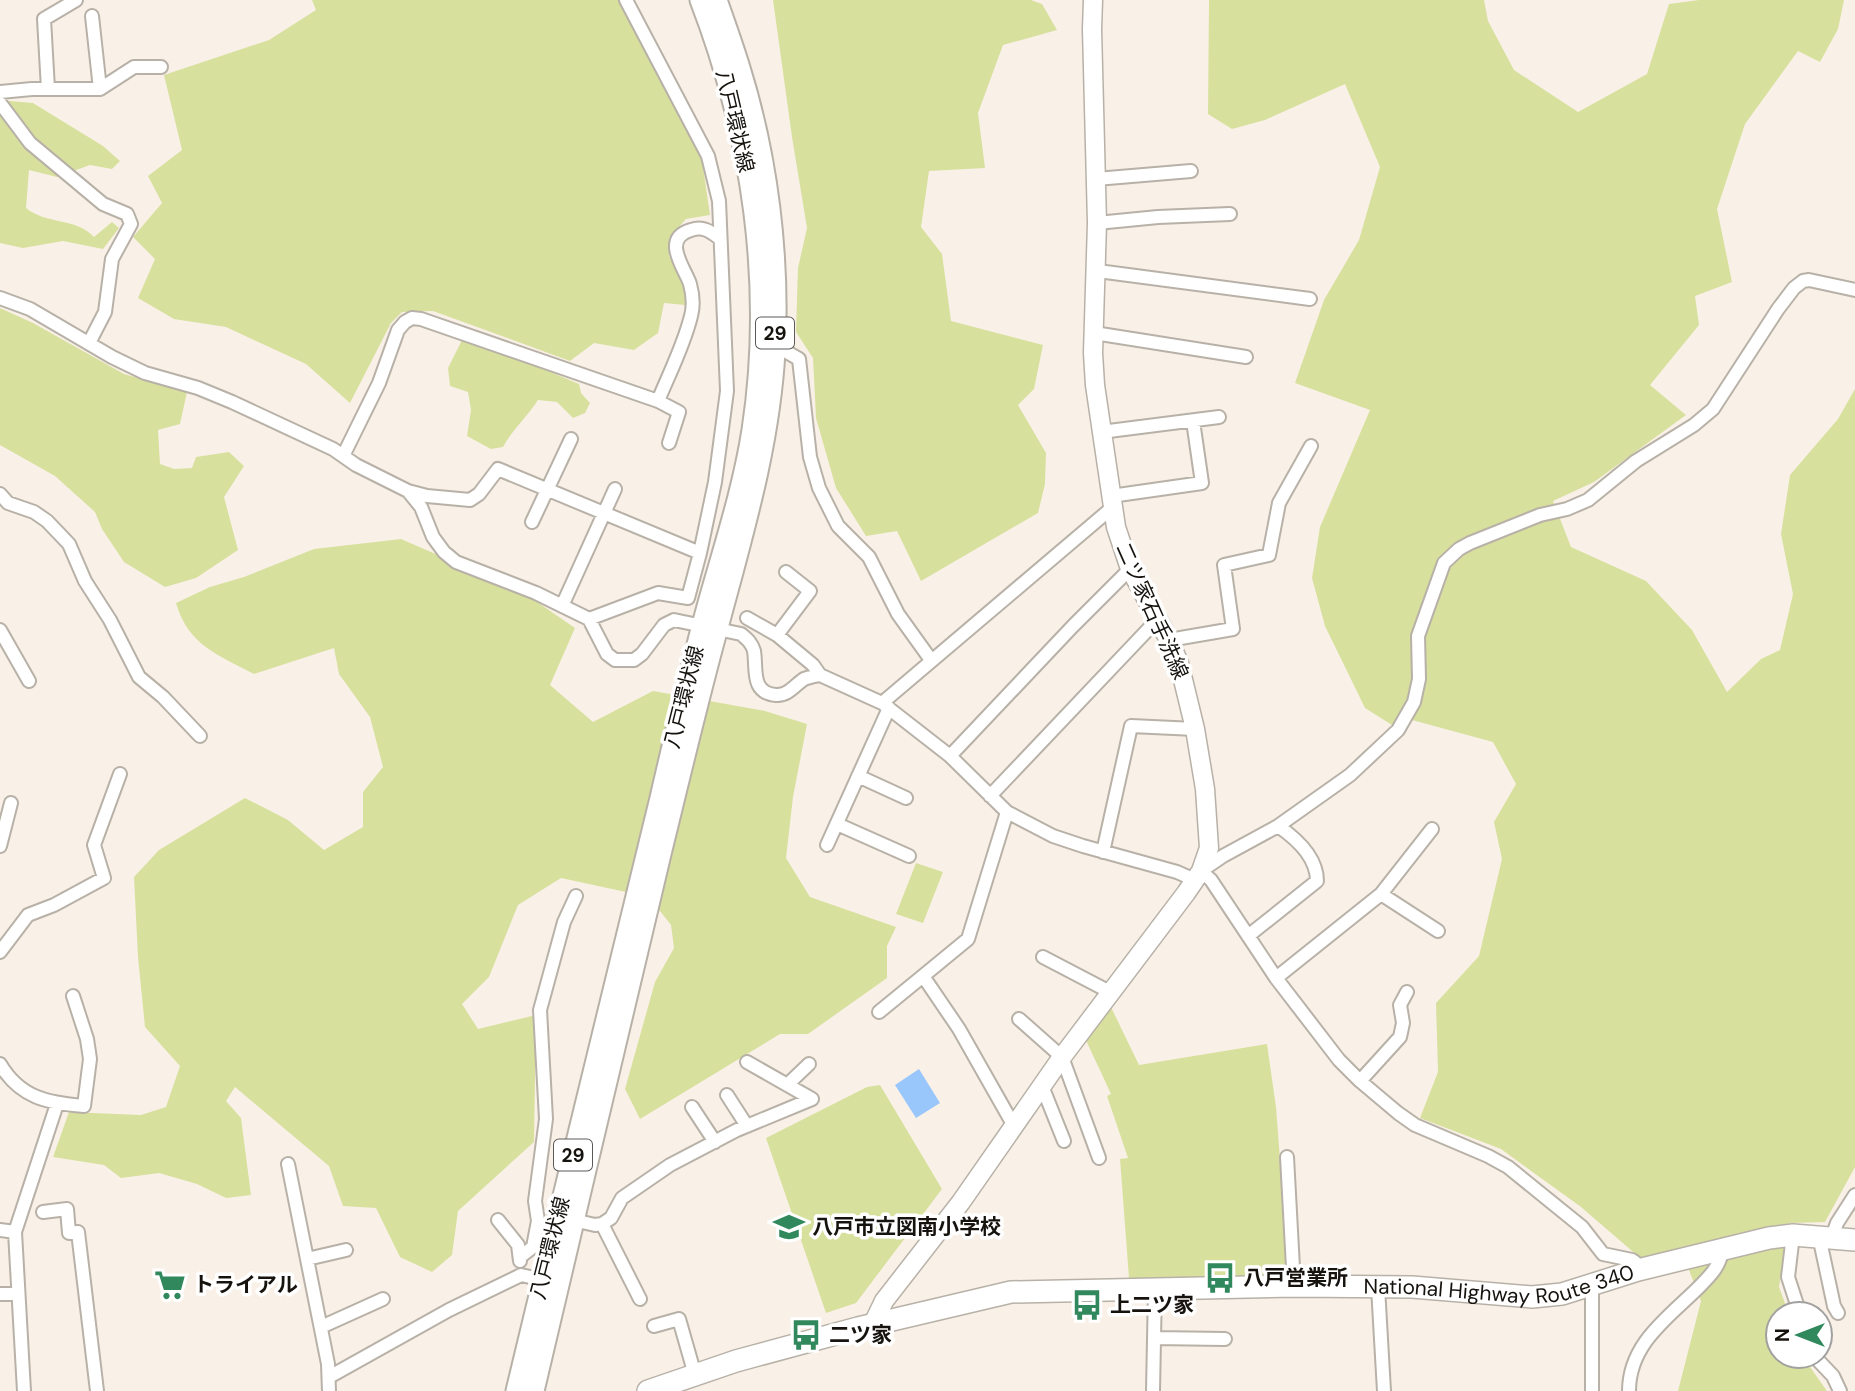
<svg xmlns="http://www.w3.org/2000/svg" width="1855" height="1391" font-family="'DM Sans','Noto Sans JP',sans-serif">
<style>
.green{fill:#d8e09e}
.water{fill:#9ac7fb}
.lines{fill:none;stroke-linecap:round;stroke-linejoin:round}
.street-casing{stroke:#b8b1a7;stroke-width:16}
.secondary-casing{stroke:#b8b1a7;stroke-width:21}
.primary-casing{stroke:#b8b1a7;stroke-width:23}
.highway-casing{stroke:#b8b1a7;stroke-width:24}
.street{stroke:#fff;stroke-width:12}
.secondary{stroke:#fff;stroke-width:18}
.primary{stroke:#fff;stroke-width:19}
.highway{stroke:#fff;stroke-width:21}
.labels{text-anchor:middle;stroke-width:7;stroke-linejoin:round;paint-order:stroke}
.shield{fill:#fff;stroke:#5c5a57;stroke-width:2}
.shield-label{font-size:19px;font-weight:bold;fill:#16130f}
.street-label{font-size:21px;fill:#16130f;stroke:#fff}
.poi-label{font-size:21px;font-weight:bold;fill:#16130f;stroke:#fff;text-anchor:start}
</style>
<rect width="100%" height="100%" fill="#f9f1e7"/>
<path class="green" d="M312,0H619L702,160L710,215L686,219L669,238V256L689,293L685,305L664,303L658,333L634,350L594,343L570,361L433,311L402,312L391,323L350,403L306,364L226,327L174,319L138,298L155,259L133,237L162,203L148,176L182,150L164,75L269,40L316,10Z
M773,0H1031L1042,4L1057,30L1003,45L978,113L985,168L929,171L921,227L942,254L951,321L1043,345L1034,389L1018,405L1046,453L1045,484L1038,513L921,581L897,531L866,536L836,488L816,418L813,358L796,332L798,268L807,228L792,137Z
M1209,0H1484L1488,21L1514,70L1578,112L1647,74L1669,4L1699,0H1844L1838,29L1820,62L1798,51L1745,124L1717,209L1732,282L1695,296L1699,325L1650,385L1686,415L1594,482L1553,501L1571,547L1646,581L1692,630L1727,692L1761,659L1780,650L1793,594L1781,534L1790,475L1838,419L1855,389V1167L1825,1222L1789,1223L1779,1287L1789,1314H1778V1356H1805L1808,1364L1827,1391H1678L1701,1301L1684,1257H1639L1581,1207L1501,1149L1420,1118L1438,1072L1436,1003L1479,956L1502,859L1494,822L1516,784L1493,742L1412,720L1392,725L1365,708L1325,626L1312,578L1320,527L1370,410L1295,383L1324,300L1359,240L1380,167L1345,84L1265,120L1232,129L1208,114Z
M10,101L33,103L103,146L120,161L112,169L90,165L57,177L29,170L26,208C47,225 75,217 94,237L112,222L119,228L103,249L63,241L23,248L0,243V102Z
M0,308L33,323L124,374L187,392L180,424L158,430L160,464L174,469L192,468L196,457L229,452L244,466L224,497L238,550L196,578L165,587L124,562L102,529L95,512L55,476L0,445Z
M462,340L515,357L579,384L581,393L590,403L585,413L573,418L557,402L538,400C527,417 513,429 503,447L491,449L467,436L471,410L468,392L450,386L448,368Z
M401,539L521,591L575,628L550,685L593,722L653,691L765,711L807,724L793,797L786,858L810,897L896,927L887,946V978L808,1034H780L640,1119L625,1089L655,982L674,948L671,925L649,897L561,878L518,905L489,977L462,1004L478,1029L536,1015L534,1142L458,1211L452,1255L432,1272L400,1257L376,1208L343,1206L329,1166L235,1087L226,1101L241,1118L251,1195L226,1198L197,1184L159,1173L121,1178L104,1165L53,1157L69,1112L141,1115L166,1107L180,1066L145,1027L138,957L134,877L159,850L245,798L288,820L324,850L363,827V792L383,767L370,717L339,674L334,648L254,674C218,655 188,645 176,603L210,587L244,577L314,549Z
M916,863L943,872L923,923L896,914Z
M1109,1003L1139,1065L1267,1044L1276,1107L1289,1277L1129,1278L1120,1159L1128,1158L1107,1096L1111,1094L1084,1036Z
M880,1085L942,1189L856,1303L826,1313L766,1138L867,1087Z"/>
<path class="water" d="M919,1069L940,1103L916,1118L895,1085Z"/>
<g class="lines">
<defs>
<path id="street" d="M92,16L100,89
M48,89L44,19L76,0
M0,92L32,89H100L134,67H161
M0,103L30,143L103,204L127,214L131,224L112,259L105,312L89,343
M1096,179L1191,171
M1097,223L1158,217L1230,214
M1098,271L1310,299
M0,298L30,309L112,357L145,373L198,388L232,402L333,449L356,465L408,491L427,496L470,500L479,494L498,469L700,553
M1094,333L1246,357
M775,350L785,351L799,359L810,457L819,488L838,526L869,557L898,614L931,660
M658,401C669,374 684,345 691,316C694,305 693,295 690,284C686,270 660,239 691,230C703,226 710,231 719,238
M1101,432L1219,417
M343,456L379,383L398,330L405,322L412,318L421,319L658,401L679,412L669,443
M408,491L421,507L433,537L444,552L456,562L536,593L589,619L607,654L615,660H634L642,654L664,625L674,620L741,634C747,639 752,643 754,651C757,668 750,693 776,695C788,696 795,685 804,679C809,677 815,676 820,675
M0,494L8,503L34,512L47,521L69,544L85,581L110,620L139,677L163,697L200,736
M1111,496L1202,483L1193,421
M532,522L571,439
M562,606L615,489
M747,618L777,635L813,665L820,675L882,703L950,756L1007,812L1053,836L1083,846L1177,872L1195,880
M589,619L658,593L688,598L700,553L715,482L727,391L719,201L708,156L626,0
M0,630L29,681
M777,635L810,591L786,572
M1169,640L1233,629L1224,565L1269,555L1279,503L1311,446
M882,703L1113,507
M950,756L1073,626L1130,569
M858,776L906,798
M990,796L1158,619
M1007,812L968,939L923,976L959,1029L1014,1126
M837,824L909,856
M827,845L889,708
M0,846L11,803
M1103,852L1131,726L1195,729
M1381,894L1438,931
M1248,936L1317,881C1317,857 1297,839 1278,826
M0,952L28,915L54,905L104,878L94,845L120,774
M1043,957L1110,992
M1276,978L1381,894L1432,829
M879,1012L923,976
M1019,1019L1062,1057L1099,1158
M0,1064C20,1098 48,1103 84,1106L90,1059L87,1039L73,996
M1360,1081L1400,1037L1403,1023L1400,1005L1407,992
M787,1085L809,1064
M1042,1086L1064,1141
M727,1095L747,1126
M692,1107L715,1142
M1287,1157L1294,1286
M288,1164L328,1364L329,1391
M43,1212L67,1209L69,1233L78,1232L97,1391
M569,1219L595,1225L602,1224L611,1218L622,1198L670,1165L737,1130L812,1099L747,1062
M498,1220L518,1245L520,1261
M602,1224L640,1299
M0,1230L15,1232
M1793,1235L1788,1277L1800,1314
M1819,1236L1834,1306L1838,1313
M1832,1237L1837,1223L1855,1195
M520,1257L533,1247L538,1221L535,1201L546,1119L540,1010L564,922L576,896
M307,1259L346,1250
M1638,1270L1635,1262L1632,1260L1603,1254L1582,1227L1508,1167L1488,1156L1415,1125L1398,1113L1360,1081L1339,1060L1276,978L1211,880L1201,871L1223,856L1278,826L1350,775L1398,730L1414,702L1419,679L1418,636L1444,563L1459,549L1470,543L1540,515L1567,509L1588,500L1636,461L1694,425L1713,409L1778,309L1794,288L1803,281L1809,280L1855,290
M1592,1286V1391
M1378,1287L1384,1391
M0,1294H17
M654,1326L679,1319L695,1375
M321,1327L383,1299
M1154,1338L1225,1339
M1814,1356L1833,1376L1840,1391
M329,1377L449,1310L521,1275L543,1280
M24,1391L15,1232L57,1104
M1153,1391L1155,1288
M1629,1391C1629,1345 1666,1319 1696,1290C1709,1277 1720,1267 1722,1250"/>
<path id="secondary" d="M873,1324L884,1301L961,1202L1062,1057L1186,893L1201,871L1209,848L1205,789L1195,729L1179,663L1169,640L1130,569L1116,527L1095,385L1093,353L1097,223L1092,29L1093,0"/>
<path id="primary" d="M516,1391C563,1193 612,996 660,798C675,733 690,668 708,603C724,546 743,488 752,430C774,286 752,135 700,0
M534,1391C577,1212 617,1033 661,854C680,777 698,700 719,624C743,534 770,445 775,351C780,257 768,158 740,68C733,45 725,23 717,0"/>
<g id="highway">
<path id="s1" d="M648,1391L736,1361L858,1328L1011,1292L1294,1286L1412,1287L1532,1297L1562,1294L1638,1270L1769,1238L1793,1235L1855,1240"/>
</g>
</defs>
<use href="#street" class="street-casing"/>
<use href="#secondary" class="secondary-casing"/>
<use href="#primary" class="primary-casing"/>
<use href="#highway" class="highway-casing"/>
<use href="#street" class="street"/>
<use href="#secondary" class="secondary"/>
<use href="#primary" class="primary"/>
<use href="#highway" class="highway"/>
</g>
<defs>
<symbol id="school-bare" viewBox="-9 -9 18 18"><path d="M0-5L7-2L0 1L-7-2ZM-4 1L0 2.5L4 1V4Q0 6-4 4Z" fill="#30885c" stroke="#fff" stroke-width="2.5" paint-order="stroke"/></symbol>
<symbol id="bus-bare" viewBox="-9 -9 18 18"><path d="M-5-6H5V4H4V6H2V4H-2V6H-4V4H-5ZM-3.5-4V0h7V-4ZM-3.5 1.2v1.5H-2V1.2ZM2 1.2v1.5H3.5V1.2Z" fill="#30885c" stroke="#fff" stroke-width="2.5" paint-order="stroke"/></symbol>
<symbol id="supermarket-bare" viewBox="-9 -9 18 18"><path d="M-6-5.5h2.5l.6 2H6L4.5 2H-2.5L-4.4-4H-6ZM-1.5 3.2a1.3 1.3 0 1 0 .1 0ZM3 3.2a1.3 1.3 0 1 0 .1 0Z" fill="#30885c" stroke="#fff" stroke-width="2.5" paint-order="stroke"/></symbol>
</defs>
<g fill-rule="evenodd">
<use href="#school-bare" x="767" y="1205" width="44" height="44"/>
<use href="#bus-bare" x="1198" y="1256" width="44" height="44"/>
<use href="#supermarket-bare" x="148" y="1263" width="44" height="44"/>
<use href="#bus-bare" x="1065" y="1283" width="44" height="44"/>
<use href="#bus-bare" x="784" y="1313" width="44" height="44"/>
</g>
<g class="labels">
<g class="shield">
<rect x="756" y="317.5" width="38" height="31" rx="5"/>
<rect x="554" y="1139.5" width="38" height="31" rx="5"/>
</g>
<g class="shield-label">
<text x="775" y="340">29</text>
<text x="573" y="1162">29</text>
</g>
<g class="street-label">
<text transform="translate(735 121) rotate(77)" y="7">八戸環状線</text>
<text transform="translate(1152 611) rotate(66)" y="7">二ツ家石手洗線</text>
<text transform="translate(684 697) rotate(-76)" y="7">八戸環状線</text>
<text transform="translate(550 1248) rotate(-76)" y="7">八戸環状線</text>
<text dy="7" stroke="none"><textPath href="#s1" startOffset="866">National Highway Route 340</textPath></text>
</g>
<g class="poi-label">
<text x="812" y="1234">八戸市立図南小学校</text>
<text x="1243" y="1285">八戸営業所</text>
<text x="193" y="1292">トライアル</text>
<text x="1110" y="1312">上二ツ家</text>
<text x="829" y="1342">二ツ家</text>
</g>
</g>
<g transform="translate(1799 1335) rotate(270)"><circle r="33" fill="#ffffff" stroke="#a2a19f" stroke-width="2"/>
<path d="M0-5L12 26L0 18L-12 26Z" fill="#30885c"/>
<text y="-10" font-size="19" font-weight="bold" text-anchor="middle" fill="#16130f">N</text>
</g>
</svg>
